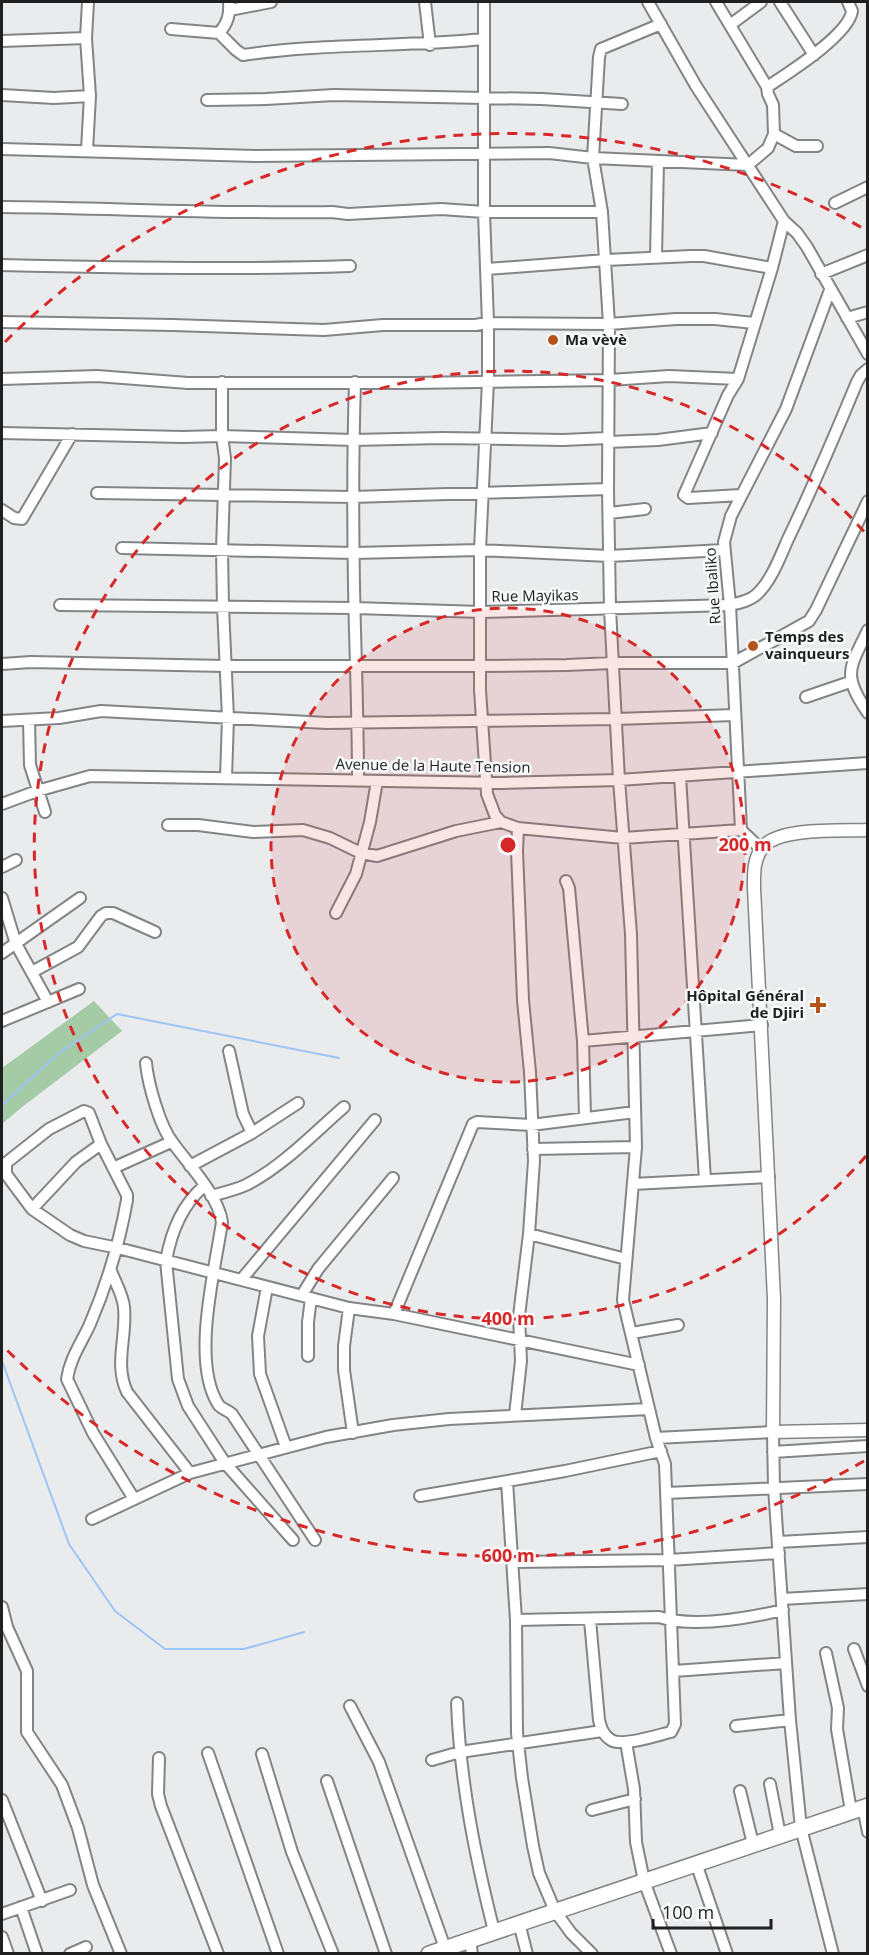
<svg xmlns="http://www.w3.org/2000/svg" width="869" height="1955" font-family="'Open Sans',sans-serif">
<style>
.green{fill:#a5cba6}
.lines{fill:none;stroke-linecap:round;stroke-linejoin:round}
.stream{stroke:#9cc4f8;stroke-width:2}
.minor-casing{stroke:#828486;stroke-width:14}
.major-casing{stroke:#828486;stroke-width:15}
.highway-casing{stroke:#828486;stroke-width:18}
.minor{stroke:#fff;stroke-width:10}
.major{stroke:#fff;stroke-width:12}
.highway{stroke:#fff;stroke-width:15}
.ring{fill:none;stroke:#d62828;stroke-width:3;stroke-dasharray:10 8}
.poi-dot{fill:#b6531b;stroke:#f7f9fb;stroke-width:2}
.labels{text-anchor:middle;stroke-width:5;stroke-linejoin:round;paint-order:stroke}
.poi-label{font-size:15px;font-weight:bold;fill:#1f1f20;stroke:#f7f9fb;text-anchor:start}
.street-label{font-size:15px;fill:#1f1f20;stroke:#f7f9fb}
.centre{fill:#d62828;stroke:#f7f9fb;stroke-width:3}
.ring-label{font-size:18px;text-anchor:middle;font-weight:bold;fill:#d62828;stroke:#f7f9fb;stroke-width:5;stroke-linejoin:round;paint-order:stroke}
</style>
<rect width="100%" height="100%" fill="#eaebed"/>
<path class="green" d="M94,1001L122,1031L22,1107L2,1124V1068Z"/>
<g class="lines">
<path class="stream" d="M2,1105L59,1053L117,1014L339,1058
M2,1361L69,1544L115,1611L165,1649H244L304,1632"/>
<defs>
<path id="minor" d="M229,2C230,14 228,23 219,33L236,50L243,55C323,43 404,47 484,39
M425,2L430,45
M484,2V212L488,323V381L480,550V690L487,794L495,815L501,822L518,828L623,838L741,830L761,849
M648,2L696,86L784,221L797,233L807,247L868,354
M780,2L814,55
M230,10L271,2
M730,25L761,2
M171,29L219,33
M2,41L86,38
M767,87C788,73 849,35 852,11L848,2
M2,95L54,98L90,96
M207,100L266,99L334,95L542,99L622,104
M774,134L796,146H817
M2,149L256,156L549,153L593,158L748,165L768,148L774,134L773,105L768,94L767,87L716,2
M87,150L90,96L86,38L88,2
M835,203L868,187
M2,207C112,208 222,214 332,212L348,214L441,209L484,212H602
M656,257L658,162
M2,265C118,268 233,270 350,266
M487,269L606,260L691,256H704L772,268
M821,274L868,255
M847,318L868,312
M2,322L173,325L324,330L383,325H475L488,323L609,324L676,319H715L754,323
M2,379L97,376L188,383H413L610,380L669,376L738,379
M222,382V436L225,458L222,550L223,607L228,718L226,778
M355,382C352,476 353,571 356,666C357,704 358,742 358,780
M2,433L183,437L222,436L353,440L442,438L563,440L608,438
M608,442L658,440L712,433
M97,493L353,497L608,489
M741,495L688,498L684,495L728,395L738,379L772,268L784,221
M2,510L14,518L22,519L72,434
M609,513L645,509
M122,548L354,553L480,550L609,556L724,550
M60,605L355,608L481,612L730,605C739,603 749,601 756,595C771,582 780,557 788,539C813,487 835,435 857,382L861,375L868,369
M868,630C849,669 842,675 868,713
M2,664L31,662L225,666H480L567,665L612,663H733L809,621L816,610L868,501
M806,697L850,682
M29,720L30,765L45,812
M2,721L59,718L101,711L327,723L616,719L735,715
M680,776L705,1180
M2,804L37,791L90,776L502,783L619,780L868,763
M168,825H198L253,832L303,830L330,838L361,853L377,856L456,831L501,822
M741,830L730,605L724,542L731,516L786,409L830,290
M2,867L16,860
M566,881L569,888L583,1041L585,1117
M2,898L16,944L48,1002
M336,913L356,874L370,822L377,781
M2,953L80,898
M32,972L78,947L101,916L106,913H113L155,932
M2,1021L79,989
M583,1041L762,1025
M229,1051L243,1114L252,1133
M146,1063C148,1084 160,1127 173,1143C189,1165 218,1195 222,1222C215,1270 191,1361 218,1404C221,1409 228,1410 232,1414L315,1540
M533,1149L636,1147
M190,1166L252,1133L298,1103
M113,1168L171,1142
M633,1184L769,1177
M204,1186C182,1205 171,1232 166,1261L178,1379L188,1406L225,1463L293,1540
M211,1196C222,1193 235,1190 246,1185C283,1166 313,1134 344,1107
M32,1209L76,1162L101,1144
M529,1234L626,1259
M111,1271C115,1282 123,1295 124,1307C127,1337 114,1364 127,1392L190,1473
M241,1280L375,1120
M267,1287L258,1336L260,1374L286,1447
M302,1295L318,1269L393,1178
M349,1308L344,1346V1370L353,1433
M394,1314L473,1124L477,1122L531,1125L635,1112
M632,1333L678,1325
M308,1356V1322L311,1298
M515,1415L521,1361L519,1316L529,1234L534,1161L530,1072L523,1000L517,851L518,828
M656,1438L773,1432L774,1487L790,1720L801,1828L833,1954
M773,1452L868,1446
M507,1481L516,1620L517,1733L522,1778L533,1846L539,1873L555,1911L571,1933L592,1954
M666,1493L868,1484
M420,1496L565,1471L661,1451
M134,1499L93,1433L67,1379C70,1358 82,1342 90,1324C108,1282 119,1245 127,1200V1195L101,1144L89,1113L84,1111L49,1129L6,1163V1174L32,1209L70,1235L84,1241L118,1248L349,1308L394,1314L639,1365
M92,1519L190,1473L326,1437L393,1425L449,1419L649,1409
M779,1542L868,1537
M513,1562L669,1560L779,1553
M782,1599L868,1594
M2,1607L7,1627L27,1671V1732L62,1785L78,1828L93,1885L121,1954
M516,1620L659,1617C693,1628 749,1618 783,1610
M590,1620L599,1720C601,1728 603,1735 611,1740C622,1747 658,1735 671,1732L675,1724L665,1464L656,1438L623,1300L636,1147L631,934L619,780L610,609L608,489L609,324L602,212L593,158L599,57L601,49L661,24
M854,1649L868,1686
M826,1653L838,1708L837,1729L851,1811
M674,1671L786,1663
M457,1703C460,1781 475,1856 494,1931
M350,1706L379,1762L445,1948
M736,1726L790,1720
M626,1742L634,1789L636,1842L644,1881L671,1954
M208,1753L278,1954
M262,1754L292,1852L333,1954
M159,1758L158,1794L161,1806L218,1954
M432,1760L460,1752L602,1731
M327,1781L386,1954
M770,1784L780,1835
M740,1791L753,1844
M2,1800L42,1901
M863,1807L868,1832
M592,1810L635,1799
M696,1863L727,1954
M21,1907L37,1954
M2,1914L70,1890
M519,1923L527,1954
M2,1937L8,1954
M470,1940L472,1954
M70,1954L86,1947"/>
<path id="major" d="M868,830C842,831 779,827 763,847C753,859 754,874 754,888L774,1299L773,1432L868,1430"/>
<path id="highway" d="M429,1954L868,1806"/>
</defs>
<use href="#minor" class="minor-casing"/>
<use href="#major" class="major-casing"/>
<use href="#highway" class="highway-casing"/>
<use href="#minor" class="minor"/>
<use href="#major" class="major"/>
<use href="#highway" class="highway"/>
</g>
<circle cx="508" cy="845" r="237" fill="#d62828" fill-opacity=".12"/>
<g class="ring">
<circle cx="508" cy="845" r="237"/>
<path d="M866 1156A474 474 0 1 1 866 534"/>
<path d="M864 1461A711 711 0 0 1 5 1348M5 342A711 711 0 0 1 864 229"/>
</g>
<g class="poi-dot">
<circle cx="553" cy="340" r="6"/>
<circle cx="753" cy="646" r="6"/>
<path d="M815 996h6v6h6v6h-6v6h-6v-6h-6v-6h6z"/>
</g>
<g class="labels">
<g class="poi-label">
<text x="565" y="345">Ma vèvè</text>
<text x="765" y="642">Temps des<tspan x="765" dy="17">vainqueurs</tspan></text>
<text x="804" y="1001" text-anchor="end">Hôpital Général<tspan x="804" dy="17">de Djiri</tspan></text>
</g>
<g class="street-label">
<text transform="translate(713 586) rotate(-94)" y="5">Rue Ibaliko</text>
<text transform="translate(535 596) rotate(-1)" y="5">Rue Mayikas</text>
<text transform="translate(433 766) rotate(1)" y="5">Avenue de la Haute Tension</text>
</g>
</g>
<circle cx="508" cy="845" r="9" class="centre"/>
<g class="ring-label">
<text x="745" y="851">200 m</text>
<text x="508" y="1325">400 m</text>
<text x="508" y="1562">600 m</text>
</g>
<rect width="869" height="1955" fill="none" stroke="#1f1f20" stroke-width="6"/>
<path d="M653 1919v9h118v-9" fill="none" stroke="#1f1f20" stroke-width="3"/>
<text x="662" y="1919" font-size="18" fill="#1f1f20" stroke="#f7f9fb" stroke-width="4.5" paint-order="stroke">100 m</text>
</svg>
